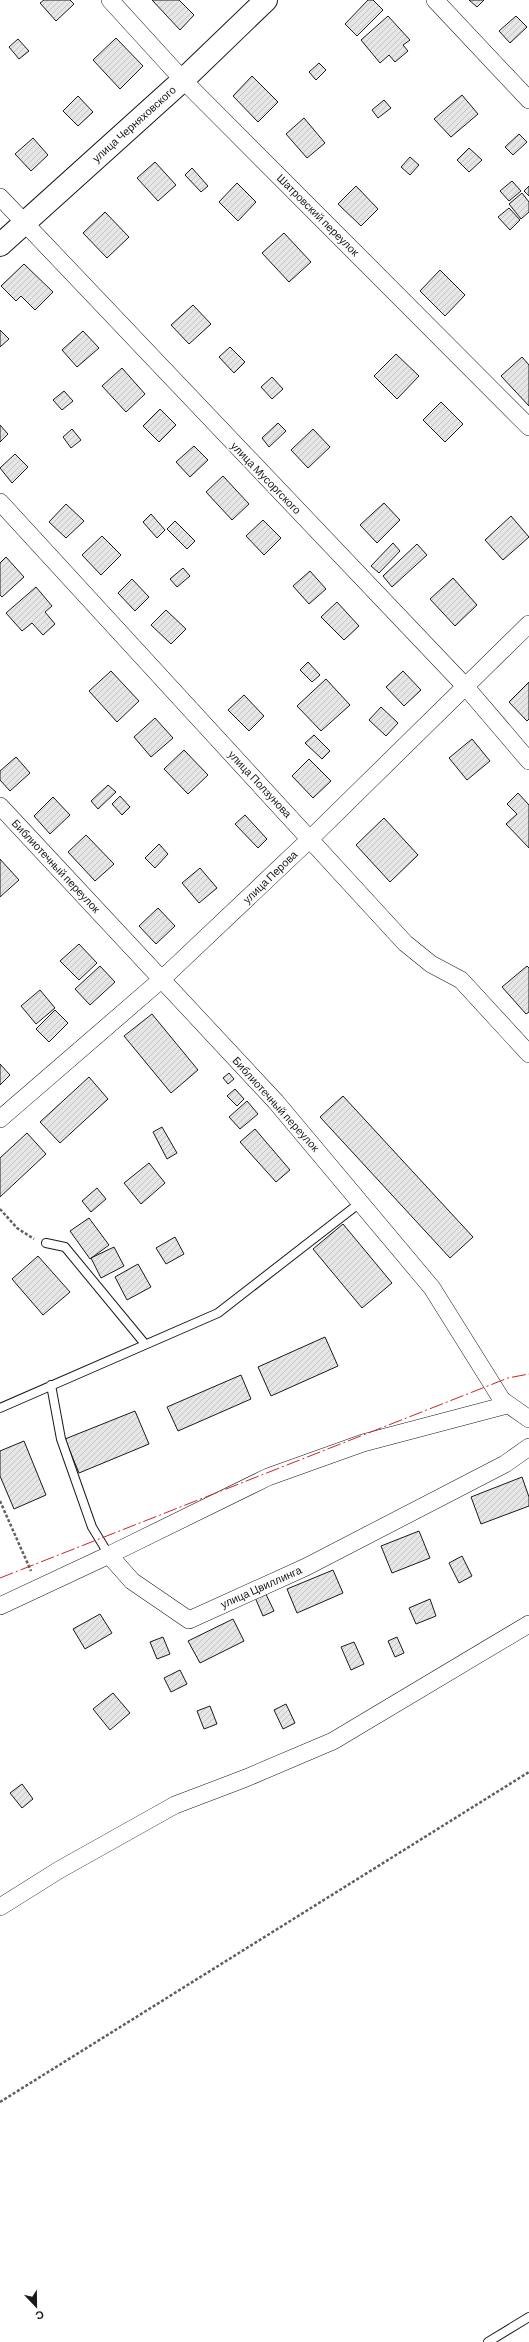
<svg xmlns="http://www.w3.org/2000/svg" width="529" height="2342" font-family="Barlow,sans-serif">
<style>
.building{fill:url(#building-hatch);stroke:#1a1a1a}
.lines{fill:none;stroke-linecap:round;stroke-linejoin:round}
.lane-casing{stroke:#1a1a1a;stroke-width:10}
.street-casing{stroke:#1a1a1a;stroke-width:18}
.secondary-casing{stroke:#1a1a1a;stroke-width:24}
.path{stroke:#5f5f5f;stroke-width:2.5;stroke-dasharray:3 2;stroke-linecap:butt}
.lane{stroke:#fff;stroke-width:8}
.street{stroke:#fff;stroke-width:17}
.secondary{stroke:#fff;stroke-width:22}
.power{stroke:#c62828;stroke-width:1;stroke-dasharray:14 3 2 3;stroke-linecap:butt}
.labels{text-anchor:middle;stroke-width:3;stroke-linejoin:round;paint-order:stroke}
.street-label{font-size:11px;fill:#1a1a1a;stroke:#fff}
</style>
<defs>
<pattern id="building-hatch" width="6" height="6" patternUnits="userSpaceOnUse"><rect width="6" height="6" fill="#e6e6e6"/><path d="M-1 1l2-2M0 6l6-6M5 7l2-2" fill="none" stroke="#c5c5c5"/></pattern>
</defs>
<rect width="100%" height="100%" fill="#fff"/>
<path class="building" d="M44,0H70L74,4L56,21L40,3Z
M152,0H179L194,15L180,30Z
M368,0H373L383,10L357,36L345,24Z
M469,0H484L477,7Z
M388,16L410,40L403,45L408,51L395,62L389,55L380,63L361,40Z
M516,16L527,27L510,43L499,31Z
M116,38L143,66L120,89L93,60Z
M18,39L29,51L19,59L9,47Z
M319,63L326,70L316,80L309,72Z
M252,76L278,102L258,122L233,96Z
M462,95L478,114L451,137L434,119Z
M78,96L93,112L78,126L63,111Z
M384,100L391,108L378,118L372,110Z
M304,118L325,143L307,158L286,134Z
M519,134L527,142L513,155L505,147Z
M33,138L48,155L31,171L15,154Z
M469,148L482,160L469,172L457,160Z
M410,157L419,165L410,175L401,167Z
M155,162L176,185L158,201L137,178Z
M192,168L208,186L201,192L185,175Z
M512,181L521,191L509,201L500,191Z
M237,183L256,202L238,221L219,202Z
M356,186L378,209L361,226L338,204Z
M529,186V196L524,191Z
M522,193L529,202V212L521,219L509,204Z
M509,208L520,220L510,230L498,217Z
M105,212L129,237L107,258L83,233Z
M284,233L311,262L289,282L262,253Z
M24,264L53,292L35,310L21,296L16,301L1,286Z
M440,270L465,295L445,316L420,291Z
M193,305L211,324L189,344L171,325Z
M0,330L9,339L0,347Z
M83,331L99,348L77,367L62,350Z
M230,347L245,362L234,373L219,357Z
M396,354L419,376L397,399L374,376Z
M522,357L529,365V406L501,376Z
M122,368L145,394L126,412L102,386Z
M272,377L283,389L272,399L261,387Z
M64,391L73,401L62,410L53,400Z
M441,402L463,424L445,442L423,420Z
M160,409L176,425L159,442L143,426Z
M278,423L286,431L269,447L262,438Z
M0,425L8,434L0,442Z
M72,429L81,440L71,448L63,437Z
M313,429L330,447L308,468L291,450Z
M194,446L208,460L190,477L176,462Z
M15,454L28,467L12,483L0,468Z
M223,476L249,504L232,520L206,492Z
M384,503L400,520L377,543L360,525Z
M66,504L84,521L66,538L49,522Z
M151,514L165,530L157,538L143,522Z
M511,516L529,537L503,560L485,540Z
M263,520L281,538L264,555L246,536Z
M175,521L195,541L187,549L167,529Z
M102,536L121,555L101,575L82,555Z
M393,543L400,551L379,573L371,566Z
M417,544L427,555L392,587L383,576Z
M6,557L24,577L2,597L0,595V563Z
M183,568L190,576L177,587L170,579Z
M310,571L326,589L309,604L293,586Z
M453,578L477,605L455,626L430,599Z
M132,579L149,597L135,611L118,593Z
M36,587L52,606L45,612L55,624L43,635L32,623L22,631L6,613Z
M337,602L359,626L344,640L321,617Z
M166,610L186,629L171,644L151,625Z
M308,662L320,675L312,682L300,670Z
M111,671L139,701L117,722L89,691Z
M403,671L421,690L404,706L386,687Z
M326,679L350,705L321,731L297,706Z
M529,682V719L527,721L509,702Z
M244,695L264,716L249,731L228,710Z
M381,707L398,723L386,736L369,720Z
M155,718L173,738L151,757L134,737Z
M314,735L330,751L322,759L305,743Z
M472,739L490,761L467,780L449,758Z
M184,750L208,775L188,794L164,769Z
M16,757L30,773L10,791L0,780V771Z
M309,759L331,781L313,798L292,776Z
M108,785L116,792L98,809L91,801Z
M518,793L529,805V848L506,824L517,814L507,804Z
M120,796L130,807L122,815L112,804Z
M53,797L70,815L50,834L34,816Z
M245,815L267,839L258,848L235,824Z
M384,818L418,855L390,882L356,845Z
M86,835L114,864L95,881L68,852Z
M159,844L168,854L155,868L145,858Z
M0,859L19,880L0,897Z
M200,868L217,888L199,903L182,883Z
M158,908L175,926L156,944L139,926Z
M79,944L97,963L79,980L60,961Z
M100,966L115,982L90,1005L75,989Z
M527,966L529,968V1012L526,1014L502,987Z
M40,990L55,1008L36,1024L21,1006Z
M55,1010L68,1023L49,1042L36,1029Z
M152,1014L198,1070L171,1093L124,1036Z
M0,1064L10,1075L0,1085Z
M229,1073L234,1079L228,1084L223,1078Z
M89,1077L108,1099L60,1143L40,1122Z
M235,1089L244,1099L237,1106L227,1096Z
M343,1096L473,1237L450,1258L320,1117Z
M247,1101L258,1114L240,1129L229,1117Z
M162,1127L177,1153L167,1159L153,1132Z
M255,1129L290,1170L276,1182L240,1142Z
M27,1133L46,1154L0,1197V1158Z
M149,1163L165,1183L141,1204L124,1183Z
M97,1188L106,1199L91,1212L82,1201Z
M89,1218L109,1245L90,1259L70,1231Z
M343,1224L392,1283L362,1308L313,1249Z
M175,1237L184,1254L166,1264L156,1248Z
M114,1247L124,1266L101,1278L91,1258Z
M38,1256L70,1292L43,1315L12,1279Z
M138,1264L151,1287L127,1300L115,1277Z
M325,1337L338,1366L271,1396L258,1367Z
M241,1375L251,1399L178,1431L167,1407Z
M135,1411L149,1444L79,1473L65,1439Z
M24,1441L46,1495L14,1509L0,1476V1451Z
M522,1477L529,1497V1506L481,1524L471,1497Z
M419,1531L430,1558L392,1573L381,1546Z
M462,1556L472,1576L459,1583L449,1563Z
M333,1570L343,1593L297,1613L287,1589Z
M264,1590L274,1611L263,1616L254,1595Z
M430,1599L436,1616L416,1624L409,1608Z
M100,1614L112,1633L85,1649L73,1629Z
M233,1619L244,1641L200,1663L188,1641Z
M163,1637L170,1654L157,1659L150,1642Z
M397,1637L404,1653L395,1657L388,1641Z
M354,1642L364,1664L351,1670L341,1647Z
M180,1670L187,1684L171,1692L164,1678Z
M113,1693L130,1713L110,1730L93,1709Z
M286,1704L295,1723L283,1729L274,1710Z
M210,1706L217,1724L204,1729L197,1711Z
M22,1784L33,1799L22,1808L10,1793Z"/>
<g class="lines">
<defs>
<path id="lane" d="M46,1243L65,1247L145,1344
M51,1385L61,1439L92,1527L109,1555
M0,1408L218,1313L361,1202
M488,2342L529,2317"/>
<path id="street" d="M110,0L183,80L529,427
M435,0L529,100
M0,197L465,686L529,761
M0,502L405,943L431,964L461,980L529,1054
M0,806L276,1102L432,1288L502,1400L529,1419
M0,1119L162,979L310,839L529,624
M109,1555L268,1477L363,1443L507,1405
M0,1606L109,1555L132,1581L189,1620L306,1567L505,1464L529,1447
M0,1907L59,1870L175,1805L246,1778L333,1741L529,1624"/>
<path id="secondary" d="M0,245L183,80L266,0"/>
</defs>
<use href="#lane" class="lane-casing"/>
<use href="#street" class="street-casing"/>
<use href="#secondary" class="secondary-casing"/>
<path class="path" d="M0,1209L17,1228L34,1239
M0,1501L31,1571
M0,2102L529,1772"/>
<use href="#lane" class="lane"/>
<use href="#street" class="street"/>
<use href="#secondary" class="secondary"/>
<path class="power" d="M0,1578L508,1378L529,1374"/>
</g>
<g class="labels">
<g class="street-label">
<text transform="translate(134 124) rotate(-42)" y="4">улица Черняховского</text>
<text transform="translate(318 215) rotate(45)" y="4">Шатровский переулок</text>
<text transform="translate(266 478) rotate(46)" y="4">улица Мусоргского</text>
<text transform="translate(260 784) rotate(47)" y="4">улица Ползунова</text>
<text transform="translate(56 866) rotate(47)" y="4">Библиотечный переулок</text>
<text transform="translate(270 877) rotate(-44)" y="4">улица Перова</text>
<text transform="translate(276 1104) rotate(48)" y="4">Библиотечный переулок</text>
<text transform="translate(261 1587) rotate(-24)" y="4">улица Цвиллинга</text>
</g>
</g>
<g transform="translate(36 2306) rotate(158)" stroke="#ffffff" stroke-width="3" paint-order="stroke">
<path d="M0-3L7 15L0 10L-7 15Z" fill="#1a1a1a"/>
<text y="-6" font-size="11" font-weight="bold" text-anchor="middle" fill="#1a1a1a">С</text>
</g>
</svg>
